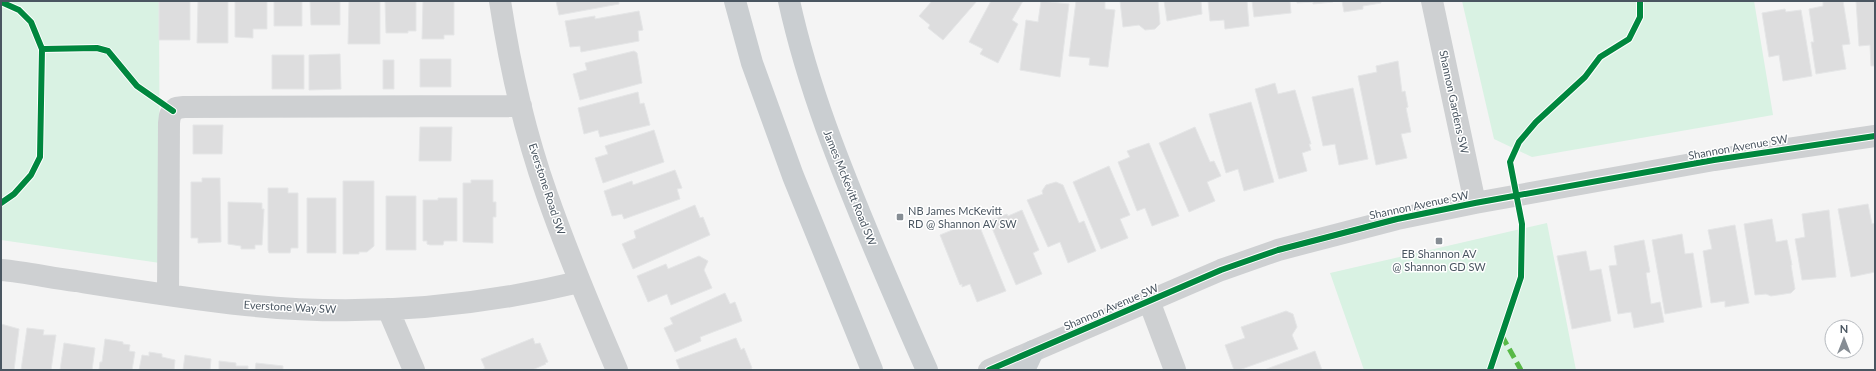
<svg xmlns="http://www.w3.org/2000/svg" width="1876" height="371" font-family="Lato,sans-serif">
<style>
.green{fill:#d9f2e3}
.building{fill:#ddddde;stroke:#e5e6e7}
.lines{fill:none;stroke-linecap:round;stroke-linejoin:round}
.minor{stroke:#ced0d2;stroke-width:22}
.major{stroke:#caced1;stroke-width:22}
.quiet{stroke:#58b947;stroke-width:5;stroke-dasharray:10 5;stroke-linecap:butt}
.cycleway-casing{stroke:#fff;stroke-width:8}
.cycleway{stroke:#00873e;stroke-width:6}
.poi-dot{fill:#868d94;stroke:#fff;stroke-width:1.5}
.labels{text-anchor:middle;stroke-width:3;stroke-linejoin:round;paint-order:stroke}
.street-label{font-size:11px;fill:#4a5661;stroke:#fff}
.poi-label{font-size:11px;fill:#4a5661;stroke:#fff;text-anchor:start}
</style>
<rect width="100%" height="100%" fill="#f4f4f4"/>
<path class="green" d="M1,1H159L160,263L1,240Z
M1462,1H1754L1773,115L1532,157L1494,139Z
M1547,223L1576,370H1364L1330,273Z"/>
<path class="building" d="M159,1H190V40H159Z
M198,1H228V43H197Z
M235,1H267V29H253V38L235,37Z
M274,1H302V26H274Z
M310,1H340V25H311Z
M349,1H380V44H348Z
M385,1H416V31H408V33H386Z
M423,1H454V35H444V39H422Z
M556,1H619V4L559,15Z
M932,1H977L943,40L928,28L930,25L919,16Z
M991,1H1023L1012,20L1018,24L998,63L980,54L983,49L969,42Z
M1041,1L1069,4L1060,77L1020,70L1026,20L1038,22Z
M1076,1H1105V9L1115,10L1108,67L1089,65L1090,58L1069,56Z
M1120,1H1158L1160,24L1155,29L1145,30L1139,25L1123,27Z
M1164,1H1201L1202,14L1167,21Z
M1208,1H1247L1249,26L1225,29L1224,20L1210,21Z
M1252,1H1290L1291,13L1254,17Z
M1297,1H1333V2L1313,4V2L1297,3Z
M1342,1H1381V3L1363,6V9L1344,12Z
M1832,1H1843L1850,44L1842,45L1846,69L1816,74L1811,42H1814L1809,9L1823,6V2Z
M1856,1H1875V66H1871L1870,45L1859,46Z
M1785,9L1786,12L1801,10L1812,76L1783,81L1779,55L1769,57L1762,13Z
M639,11L643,30L638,31L639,41L581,52L580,46L570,47L565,21L595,16V19Z
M634,51L637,53L642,83L580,100L573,74L587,70L585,63Z
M340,54L341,89L309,90V55Z
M272,55H304V89H272Z
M420,59H451V87H420Z
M383,60H394V89H383Z
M1398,61L1402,92L1405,91L1408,107L1406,108L1411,132L1401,134L1407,158L1376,165L1358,76L1377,72L1376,66Z
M1275,83L1278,94L1295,90L1311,144H1309L1311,150L1302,153L1307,171L1279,179L1255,89Z
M1353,88L1368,159L1339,165L1335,144L1323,146L1312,97Z
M638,92L640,104L644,103L650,125L600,137L598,130L584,134L578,108Z
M1251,102L1274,182L1244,191L1238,169L1226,173L1209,114Z
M193,125H223L222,154H193Z
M420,127H452L451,161H419Z
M1195,127L1210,162L1214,161L1221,176L1207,182L1215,201L1189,212L1159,143Z
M654,130L664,162L603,183L595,158L608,154L605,146Z
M1149,143L1179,216L1152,226L1145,208L1137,211L1118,162L1130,157L1127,151Z
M1109,166L1130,215L1120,219L1128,238L1101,249L1073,182Z
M675,170L682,188L677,189L680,199L624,219L622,214L612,216L604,191L632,181L633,185Z
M202,178H220L221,242L198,243V238H191V182H202Z
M471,180H493V202H496V217H493V243L463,242V183H471Z
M343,181H374V246L367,252H359V254H343Z
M1056,182L1063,185L1079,223L1084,221L1096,251L1068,263L1060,242L1048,247L1027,200L1043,194L1042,191L1046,185Z
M268,188H288V193H298V248H291L290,253H269L268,250Z
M386,196H416V250H386Z
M307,198H336V253H307Z
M438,198H457V241H444L443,245H430L427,244V241H423V200H438Z
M228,202L262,203V209H264L262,245H255V249H241V246L228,244Z
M1868,204L1872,224L1875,223V272L1851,277L1838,209Z
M695,205L700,218L703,217L710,235L633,269L622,244L636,238L634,231Z
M1022,210L1039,250L1033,253L1042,274L1016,285L989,221L1007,214L1008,216Z
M1829,210L1836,277L1802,280L1795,239L1805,237L1802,214Z
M1772,219L1776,242L1787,240L1792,265H1791L1795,289L1791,293L1771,296L1766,294L1755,295L1744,224Z
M977,220L1006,291L977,302L970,284L962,287V284L960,285L940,235Z
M1735,225L1749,303L1725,307V301L1711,303L1703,251L1712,249L1708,230Z
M1682,234L1685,254L1693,253L1702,307L1665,314L1652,240Z
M1644,240L1650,272L1646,273L1651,304L1660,302L1664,322L1634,328L1631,312L1618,314L1609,266L1617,265L1614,246Z
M1586,251L1590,271L1601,269L1611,321L1572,329L1557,256Z
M699,256L708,261L704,270L712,288L671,305L667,294L648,302L637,276L666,264L668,269Z
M725,293L730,304L735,302L742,321L700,337L701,341L675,352L664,328L673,324L670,318Z
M1286,311L1293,314L1297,327L1292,335L1298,349L1239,370H1234L1225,345L1245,338L1241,327Z
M1,324L19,329L14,370H1Z
M27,328L44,330L43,335H56L51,370H21Z
M533,338L535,344L540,343L548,362L545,363L546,364L532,370H482L485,368L481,359Z
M736,338L741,350L744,348L752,368L749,370H680L676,360Z
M105,339L123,342V344L130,345L129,351L135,352L132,370H99L100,362H102Z
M64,343L95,348L92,370H60Z
M1315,351L1322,370H1264Z
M149,352L162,354V357L175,360L174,370H139L142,355L149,356Z
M185,355L211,359L210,370H183Z
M219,361L236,363V366H248V370H219Z
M256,363L283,366V370H255Z"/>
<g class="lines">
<path class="minor" d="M500,1C510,67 525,133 547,195C568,255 592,312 617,370
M1432,1L1475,203
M1,270C26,272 51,278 76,281C133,290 189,299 246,305C358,317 471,308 579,282
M168,295L169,123L170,115L176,108L184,107L521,106
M1149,301L1175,370
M388,309L414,370
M989,370L1221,270L1278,250L1397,219L1475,203L1714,160L1875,136"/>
<path class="major" d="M735,1L752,63L793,176L872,370
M789,1C808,88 841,169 875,250C892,290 909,330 927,370
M1024,370L1033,351"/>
<path class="quiet" d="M1502,336L1521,370"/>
<defs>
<path id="cycleway" d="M1,2L19,10L31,22L42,49L40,157L31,175L14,194L1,203
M42,49L97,48L108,51L137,86L173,111
M989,370L1221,270L1278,250L1397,219L1475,203L1714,160L1875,136
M1490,370L1521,277L1522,224L1510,162L1519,142L1536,122L1585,77L1600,57L1629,39L1640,17V1"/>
</defs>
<use href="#cycleway" class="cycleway-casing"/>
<use href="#cycleway" class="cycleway"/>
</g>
<g class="poi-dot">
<rect x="896" y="213" width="8" height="8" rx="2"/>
<rect x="1435" y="237" width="8" height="8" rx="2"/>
</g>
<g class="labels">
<g class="street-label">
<text transform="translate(1454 102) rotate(78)" y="4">Shannon Gardens SW</text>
<text transform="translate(1738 147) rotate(-10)" y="4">Shannon Avenue SW</text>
<text transform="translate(850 188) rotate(68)" y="4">James McKevitt Road SW</text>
<text transform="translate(547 189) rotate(72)" y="4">Everstone Road SW</text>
<text transform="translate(1419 205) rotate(-12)" y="4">Shannon Avenue SW</text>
<text transform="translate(290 307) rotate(3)" y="4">Everstone Way SW</text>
<text transform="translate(1111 307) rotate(-23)" y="4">Shannon Avenue SW</text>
</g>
<g class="poi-label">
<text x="908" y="215">NB James McKevitt<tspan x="908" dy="13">RD @ Shannon AV SW</tspan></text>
<text x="1439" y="258" text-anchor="middle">EB Shannon AV<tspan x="1439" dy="13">@ Shannon GD SW</tspan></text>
</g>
</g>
<rect width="1876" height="371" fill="none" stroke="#4a5661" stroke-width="4"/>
<g transform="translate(1844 339)"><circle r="19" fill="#ffffff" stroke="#b7bbc0"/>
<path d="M0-3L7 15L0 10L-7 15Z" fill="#868d94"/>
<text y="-6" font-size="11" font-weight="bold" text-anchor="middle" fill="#4a5661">N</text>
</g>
</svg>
